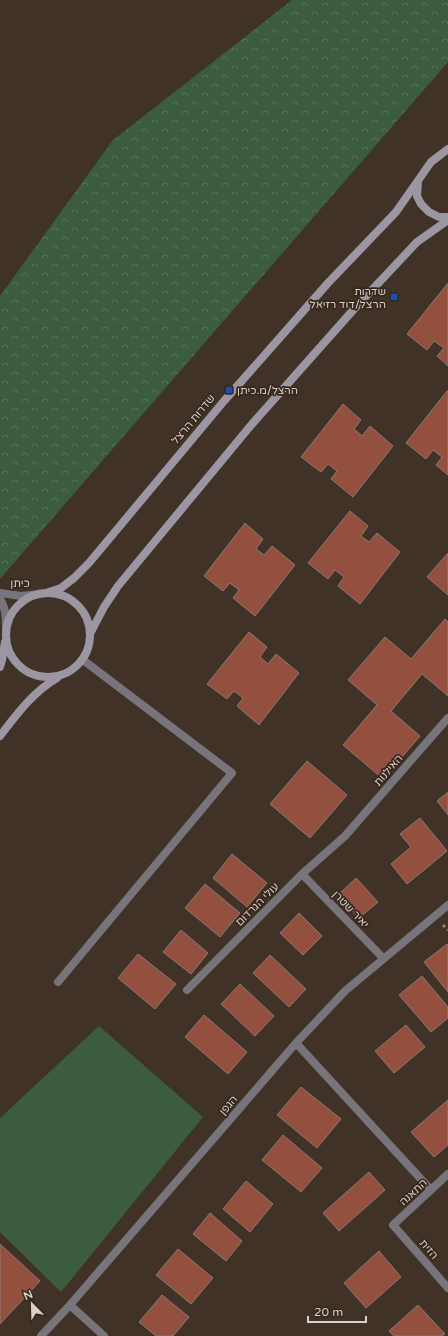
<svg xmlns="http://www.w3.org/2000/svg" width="448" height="1336" font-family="'Varela Round',Heebo,sans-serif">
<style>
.green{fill:#3b5c3e}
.forest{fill:url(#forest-crowns)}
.building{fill:#93503f;stroke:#8e7873}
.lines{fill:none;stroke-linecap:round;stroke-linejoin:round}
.path{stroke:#94887f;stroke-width:2.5;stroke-dasharray:3 3;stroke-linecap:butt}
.minor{stroke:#77747c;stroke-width:8}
.secondary{stroke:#9c96a3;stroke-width:8}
.transit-dot{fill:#1a4fb4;stroke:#36281c;stroke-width:1.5}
.labels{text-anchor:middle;stroke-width:3.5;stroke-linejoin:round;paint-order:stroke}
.poi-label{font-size:11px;fill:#dad0c9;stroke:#36281c;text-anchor:end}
.street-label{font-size:11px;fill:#dad0c9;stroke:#36281c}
</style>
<defs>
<pattern id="forest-crowns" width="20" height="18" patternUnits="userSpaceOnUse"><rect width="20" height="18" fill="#3b5c3e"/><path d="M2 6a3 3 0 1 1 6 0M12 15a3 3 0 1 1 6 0" fill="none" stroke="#577259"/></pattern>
</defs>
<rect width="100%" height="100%" fill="#403226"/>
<path class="green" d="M99,1026L203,1117L61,1292L0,1232V1118Z"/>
<path class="forest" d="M292,0H448V62L0,579V296L113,140Z"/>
<path class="building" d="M448,283V366L437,356L444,348L434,341L427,350L407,334Z
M447,391H448V475L436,465L442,457L433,450L426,459L406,443Z
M343,404L361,420L354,429L362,436L370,426L393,446L353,497L331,479L337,471L328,464L321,472L301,457Z
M350,511L368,526L361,536L369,542L377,533L400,552L360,604L338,586L344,577L335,570L328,579L308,563Z
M245,523L263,539L256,549L264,555L272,546L295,565L255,616L233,598L239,590L230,583L223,591L204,576Z
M448,553V595L427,577Z
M445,619L448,622V696L422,674L391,711L420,736L383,779L343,745L377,705L348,680L385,637L411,659Z
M249,632L267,647L260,657L268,664L276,654L299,673L259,725L237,706L243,698L234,691L227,699L207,684Z
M307,761L347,795L310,838L270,804Z
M448,792V815L437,801Z
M420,818L447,851L407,884L391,864L411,847L400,834Z
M232,854L267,883L247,907L213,878Z
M356,878L378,902L359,918L338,895Z
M205,884L240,913L220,937L185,908Z
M299,913L322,936L303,955L280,933Z
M181,930L208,953L191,974L163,952Z
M447,944L448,945V992L424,962Z
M138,954L176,984L155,1009L118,978Z
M270,955L306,989L289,1007L253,973Z
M422,976L448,1007V1018L431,1032L399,995Z
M240,984L274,1016L255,1036L221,1004Z
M204,1015L247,1052L228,1074L185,1037Z
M406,1025L425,1047L394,1073L375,1051Z
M301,1087L341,1119L317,1148L277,1115Z
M448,1100V1145L434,1157L411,1132Z
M283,1135L322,1168L301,1192L262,1160Z
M369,1172L385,1190L339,1231L323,1213Z
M246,1181L273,1204L250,1232L223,1209Z
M210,1213L242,1241L226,1261L193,1234Z
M0,1244L40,1281L0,1324Z
M178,1249L213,1278L191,1304L156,1275Z
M379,1251L401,1277L366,1308L344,1283Z
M162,1295L189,1317L173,1336H156L139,1322Z
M418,1305L445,1334L442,1336H394L389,1331Z"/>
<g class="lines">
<path class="path" d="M443,925L448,930"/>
<path class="minor" d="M0,593L21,596L39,594
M0,599C6,608 6,618 6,629
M302,874L383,958
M58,982L232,773L83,660
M187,990L302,874L345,836L448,718
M296,1043L431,1190
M448,1174L393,1225L448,1288
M70,1305L104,1336
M41,1336L70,1305L296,1043L345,991L448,905"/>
<path class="secondary" d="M418,182L417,196L421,204L429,212L439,217H448
M6 635a42 42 0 1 1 84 0a42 42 0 1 1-84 0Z
M46,593L61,588L74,578L89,563L224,401L328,283L396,212L431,162L448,149
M91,632L104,607L118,586L252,424L355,308L417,242L448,220
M0,667L2,660L5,642
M0,736C17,714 33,692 57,678"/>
</g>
<g class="transit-dot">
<rect x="390" y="293" width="8" height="8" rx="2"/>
<rect x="225" y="386" width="8" height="8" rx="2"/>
</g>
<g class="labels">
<g class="poi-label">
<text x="386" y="295">שדרות<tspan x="386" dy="13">הרצל/דוד רזיאל</tspan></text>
<text x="237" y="394" text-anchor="start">הרצל/מ.כיתן</text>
</g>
<g class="street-label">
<text transform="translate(193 419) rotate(-50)" y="4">שדרות הרצל</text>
<text transform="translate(20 583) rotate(1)" y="4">כיתן</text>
<text transform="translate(388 770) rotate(-49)" y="4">האילנות</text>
<text transform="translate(257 904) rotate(-45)" y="4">עולי הגרדום</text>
<text transform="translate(351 909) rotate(46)" y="4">יאיר שטרן</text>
<text transform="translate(228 1105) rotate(-49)" y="4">הגפן</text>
<text transform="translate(413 1192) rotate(-43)" y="4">התאנה</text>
<text transform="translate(429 1249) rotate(49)" y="4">הזית</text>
</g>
</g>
<g transform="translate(32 1304) rotate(337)" stroke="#36281c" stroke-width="3" paint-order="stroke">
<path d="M0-3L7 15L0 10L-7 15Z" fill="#dad0c9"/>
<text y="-6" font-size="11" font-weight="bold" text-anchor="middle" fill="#dad0c9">N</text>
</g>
<path d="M308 1316v6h58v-6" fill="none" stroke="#dad0c9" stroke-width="2"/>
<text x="314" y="1316" font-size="12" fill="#dad0c9" stroke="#36281c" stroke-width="3" paint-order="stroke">20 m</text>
</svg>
